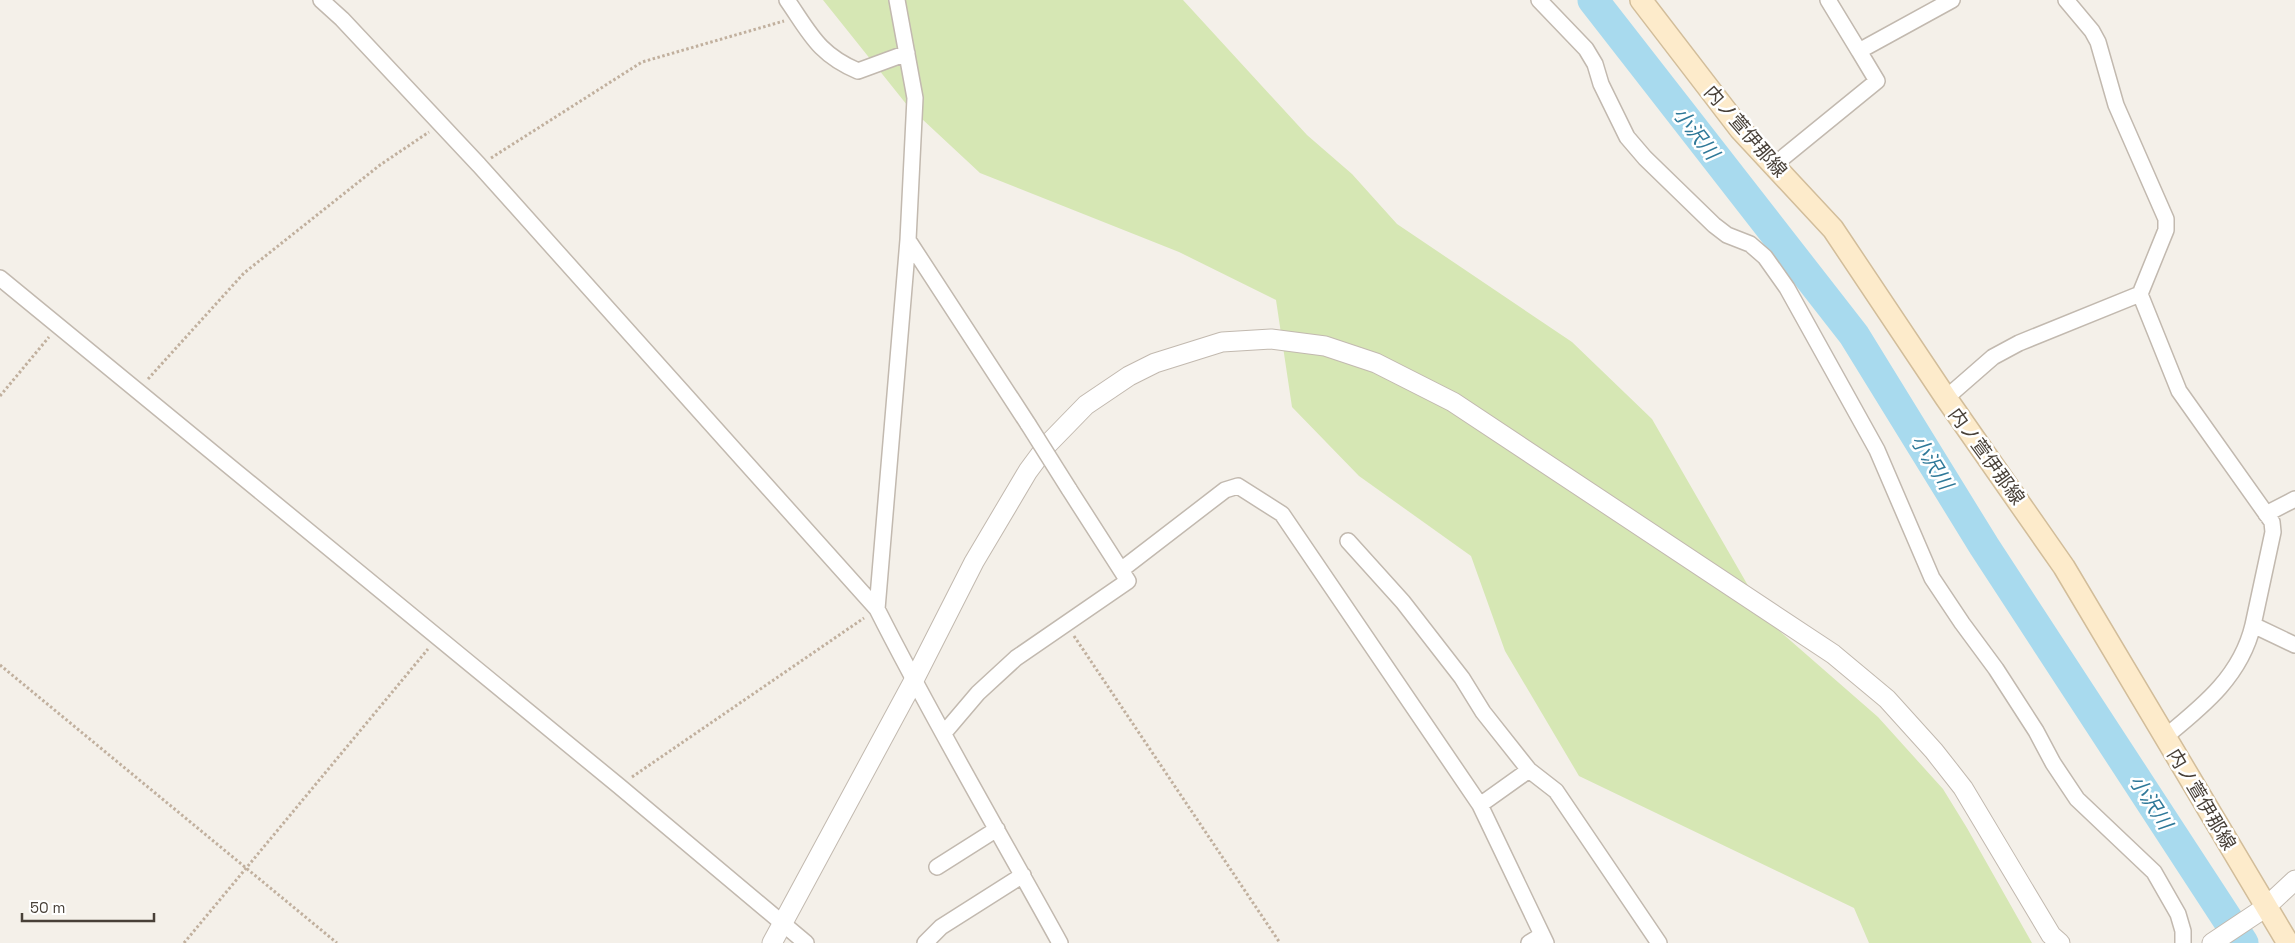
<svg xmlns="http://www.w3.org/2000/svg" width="2295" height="943" font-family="'Space Grotesk','Noto Sans JP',sans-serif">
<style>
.green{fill:#d6e7b4}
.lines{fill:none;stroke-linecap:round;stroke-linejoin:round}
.river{stroke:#a8daee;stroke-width:31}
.minor-casing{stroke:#c2b9af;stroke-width:18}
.tertiary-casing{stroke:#c2b9af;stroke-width:21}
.secondary-casing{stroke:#d2bd9a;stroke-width:24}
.path{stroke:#c1b09e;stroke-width:3;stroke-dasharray:2.5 2.5;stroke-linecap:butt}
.minor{stroke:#fff;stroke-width:15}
.tertiary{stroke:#fff;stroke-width:19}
.secondary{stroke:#fdebcb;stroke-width:21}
.minor-bridge-casing{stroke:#c2b9af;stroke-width:18;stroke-linecap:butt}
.minor-bridge{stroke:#fff;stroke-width:15}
.labels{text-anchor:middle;stroke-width:5;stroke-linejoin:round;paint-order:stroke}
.street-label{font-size:19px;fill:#484038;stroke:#fff}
.water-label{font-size:20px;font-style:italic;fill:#2f7999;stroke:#fff}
</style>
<rect width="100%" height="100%" fill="#f4f0e9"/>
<path class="green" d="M823,0H1183L1307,135L1352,174L1397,224L1572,342L1652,419L1769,622L1878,717L1943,789L1967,828L2032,943H1869L1854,908L1579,776L1505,651L1471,556L1359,476L1292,407L1276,300L1179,252L980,173L907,105Z"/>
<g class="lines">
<path class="river" d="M1593,0L1854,335L1984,546L2243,943"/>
<defs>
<path id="minor" d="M321,0L342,19L479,165L877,609C934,722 999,832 1060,943
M787,0C810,33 818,54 858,71L907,53
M1539,0L1586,49L1595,64L1601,84L1627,137L1645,158L1714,225L1727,235L1750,244L1765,257L1787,288L1877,450L1932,578L1962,623L1996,669L2036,731L2053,763L2077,799L2154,872L2178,914L2183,931V943
M1828,0L1859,51L1952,0
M1774,165L1877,81L1859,51
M908,240L1028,424
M0,278L619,786L806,943
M2140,294L2179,391L2272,522L2273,532L2253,625L2295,645
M1946,398L1993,357L2019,343L2140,294L2166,230V219L2116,105L2098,42L2092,31L2066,0
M2266,514L2295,499
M1348,541L1403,602L1462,678L1483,712L1529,770
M1121,570L1225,490L1238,486L1282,514L1480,805L1546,943
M877,609L908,240L915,98L897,0
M944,733L978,693L1016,658L1128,581L1069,489
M2165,737C2203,706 2241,676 2253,625
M1480,805L1529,770L1556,791L1659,943
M937,867L997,829
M925,943L941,927L1023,875
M1529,943L1542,935"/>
<path id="tertiary" d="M772,943L913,682L974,562L1028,471L1048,444L1086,405L1129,376L1155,363L1222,342L1271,339L1325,346L1376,363L1453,402L1833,654L1887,699L1934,751L1963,788L2051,935L2060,943
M2212,943L2266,907L2295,880"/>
<path id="secondary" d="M1641,0L1740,129L1833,229L1946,398L2064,567L2288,943"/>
</defs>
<use href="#minor" class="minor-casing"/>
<use href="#tertiary" class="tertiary-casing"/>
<use href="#secondary" class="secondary-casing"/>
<path class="path" d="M491,158L642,62L784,21
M148,379L244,273L380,165L429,132
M0,396L49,337
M1074,636L1280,943
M0,665L337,943
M632,777L864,618
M184,943L428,649"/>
<use href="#minor" class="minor"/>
<use href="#tertiary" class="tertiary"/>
<use href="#secondary" class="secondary"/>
<defs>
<path id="minor-bridge" d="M1028,424L1069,489"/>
</defs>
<use href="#minor-bridge" class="minor-bridge-casing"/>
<use href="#minor-bridge" class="minor-bridge"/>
</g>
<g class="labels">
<g class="street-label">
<text transform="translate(1746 131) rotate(49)" y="7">内ノ萱伊那線</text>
<text transform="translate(1987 456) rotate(54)" y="7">内ノ萱伊那線</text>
<text transform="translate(2202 799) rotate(59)" y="7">内ノ萱伊那線</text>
</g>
<g class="water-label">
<text transform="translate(1696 133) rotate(52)" y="7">小沢川</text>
<text transform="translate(1932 462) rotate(58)" y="7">小沢川</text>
<text transform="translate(2151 802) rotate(57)" y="7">小沢川</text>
</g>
</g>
<path d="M22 913v8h132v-8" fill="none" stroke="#484038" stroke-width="2.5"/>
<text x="30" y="913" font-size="15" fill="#484038" stroke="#ffffff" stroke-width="4" paint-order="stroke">50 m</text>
</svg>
